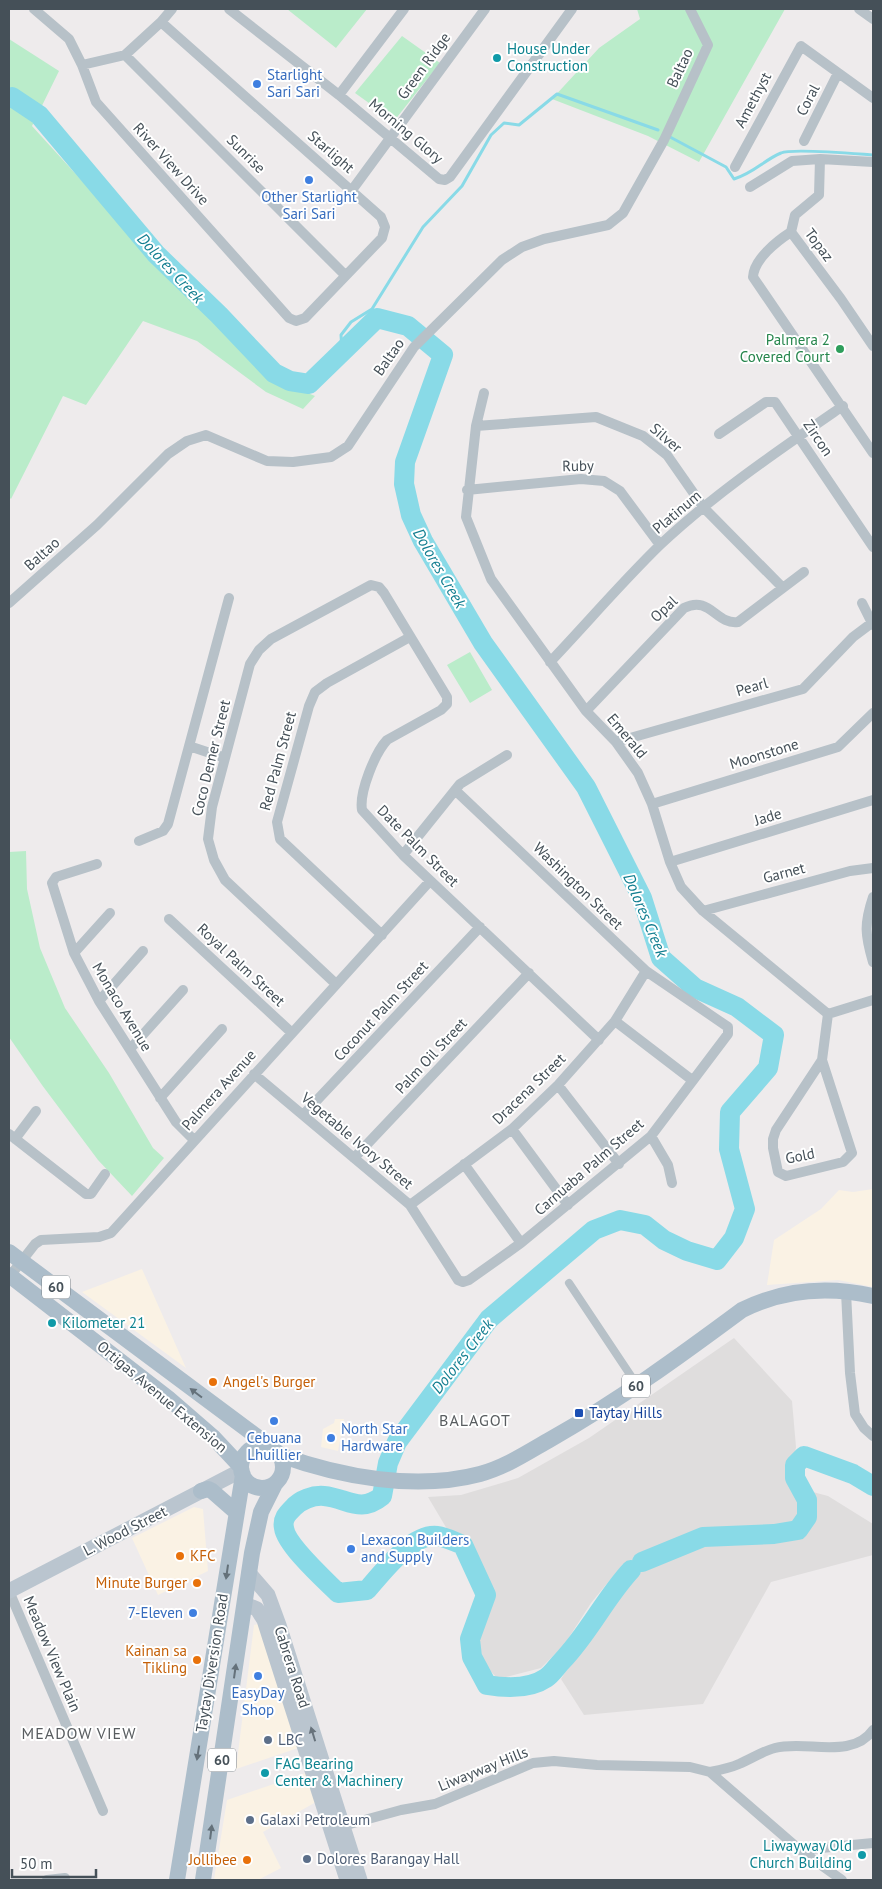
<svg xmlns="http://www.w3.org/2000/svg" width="882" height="1889" font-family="'PT Sans',sans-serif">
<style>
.commercial{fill:#faf2e4}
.education{fill:#dfdddd}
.green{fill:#baecca}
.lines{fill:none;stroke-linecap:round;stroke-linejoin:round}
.stream{stroke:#89dae7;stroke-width:3}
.river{stroke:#89dae7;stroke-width:20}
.pedestrian{stroke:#b7c1c8;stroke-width:8}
.minor{stroke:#b7c1c8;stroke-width:10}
.secondary{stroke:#bac5cf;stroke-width:15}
.primary{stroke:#acbdca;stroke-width:16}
.oneway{fill:#64717a}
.oneway2{fill:#68737c}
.culture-dot{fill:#0f9aa8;stroke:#fff;stroke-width:2}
.shop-dot{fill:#3f7fe0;stroke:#fff;stroke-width:2}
.leisure-dot{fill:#2e9e5b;stroke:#fff;stroke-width:2}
.food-dot{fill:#e8710a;stroke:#fff;stroke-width:2}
.transit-dot{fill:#1a4fb4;stroke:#fff;stroke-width:2}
.service-dot{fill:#5c6f8a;stroke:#fff;stroke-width:2}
.labels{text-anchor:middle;stroke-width:4;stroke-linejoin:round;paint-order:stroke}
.shield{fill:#fff;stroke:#7d848a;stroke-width:1}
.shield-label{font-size:14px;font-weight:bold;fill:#455058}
.culture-label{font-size:15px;fill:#0d838f;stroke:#fff;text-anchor:start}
.street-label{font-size:15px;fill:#455058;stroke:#fff}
.shop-label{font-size:15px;fill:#366cbe;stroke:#fff;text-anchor:start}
.leisure-label{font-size:15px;fill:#27864d;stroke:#fff;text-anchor:end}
.food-label{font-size:15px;fill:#c56008;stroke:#fff;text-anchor:end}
.transit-label{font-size:15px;fill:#164399;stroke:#fff;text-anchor:start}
.service-label{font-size:15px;fill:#4e5e75;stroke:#fff;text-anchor:start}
.water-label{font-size:16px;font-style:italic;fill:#127e90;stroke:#fff}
.neighbourhood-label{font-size:16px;letter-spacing:1px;fill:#595d60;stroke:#fff}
</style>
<rect width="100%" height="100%" fill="#eeebec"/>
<path class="commercial" d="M873,1189V1287L838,1280L767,1285L774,1240L821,1209L839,1190L853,1192Z
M142,1269L186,1368L82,1292Z
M335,1419H344L338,1451L321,1447L323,1429L334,1423Z
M194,1507L203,1509L208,1571L158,1595L132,1538Z
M258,1624L298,1748L236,1769L254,1625Z
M306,1773L316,1802L263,1832L281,1868L258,1880H214L227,1800Z"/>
<path class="education" d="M734,1338L792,1401L796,1447L790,1486L828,1496L873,1524V1555L771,1582L703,1704L584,1715L561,1679L619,1588L634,1576L623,1564L591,1603L564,1645L541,1668L498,1679L479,1659L478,1643L494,1593L466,1539L447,1529L428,1497L461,1495L518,1478L589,1438Z"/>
<path class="green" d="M287,9H367L336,48Z
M637,9H785L699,162L648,136L552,99L599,48L640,19Z
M402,36L440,63L394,121L355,93Z
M9,39L59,71L32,126L193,303L279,381L315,396L303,409L266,392L197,341L143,321L86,405L63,396L11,499L9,497Z
M470,652L492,690L470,703L447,665Z
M26,851L27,889L40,948L65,1008L109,1073L153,1148L164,1158L132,1196L98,1160L42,1085L9,1037V852Z"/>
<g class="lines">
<path class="stream" d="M670,137L726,167L734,179C754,173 764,160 781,153C792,148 858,154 873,155
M342,351L341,335L351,322L372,309L423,227L462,186L491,135L504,123L519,125L557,94L658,130"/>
<path class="river" d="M9,98L12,97L39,115L156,254L219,315L274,373L290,381L309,384L377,318L408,326L443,355L405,462L404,484L411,515L423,541L483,643L586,787L642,898L661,958L695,988L737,1007L774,1035L768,1068L730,1112L729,1149L745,1209L734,1238L717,1260L687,1251L664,1240L645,1225L620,1220L594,1230L489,1319L397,1442L388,1463L382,1496C360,1514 347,1498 324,1496C313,1495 300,1500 293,1508C287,1514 282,1519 284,1528C286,1545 325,1580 338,1593L367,1590C382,1573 412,1533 437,1536C446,1537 455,1542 463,1545L486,1595L470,1639L472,1657L487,1685C505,1688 530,1689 546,1678C552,1674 557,1666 562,1661C589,1633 605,1598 631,1570
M642,1562L703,1537L774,1534L798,1530L807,1517V1500L795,1478V1465L804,1456L853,1474L873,1486"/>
<path class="pedestrian" d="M569,1283L637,1385"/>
<path class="minor" d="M34,9L69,39L82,65L96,102L289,318L296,321L305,318L382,238L385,227L381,217L161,22
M229,9L339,95L439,179L445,180L450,177L572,9
M859,9L873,19
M125,55L345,275
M82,65L125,55L161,22L172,9
M339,95L404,9
M804,141L838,73
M820,159L819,195L795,215L791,232L841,299L873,346
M735,167L801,46L873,98
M750,187L792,161L820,159L873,162
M352,190L485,9
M791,232C777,241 754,259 753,277L873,453
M484,393L476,426L466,517L491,579L586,711L616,742L638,773L652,804L670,862L681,887L703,911L828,1014L873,1000
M476,426L596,417L643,436L667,455L704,508L783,588
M719,434L766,402H775L873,547
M467,490L581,479L604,481L620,491L660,545
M9,603L97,525L168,454L187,441L206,435L267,461L293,462L331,457L348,446L414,347L502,260L522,247L544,239L608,225L623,213L664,140L708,45L690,9
M862,603L873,625
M550,662C587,623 622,582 660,545C714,494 782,448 843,406
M586,711L684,608C710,595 716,625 738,622L804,572
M616,742L803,689L853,637L873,622
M189,746L225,758
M652,804L838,747L873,713
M139,841L163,831L168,824L229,598
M403,855L460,784L507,755
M670,862L873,800
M97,864L56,877L52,883L74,953L99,1001L176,1122L194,1140
M873,897C864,924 865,935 873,962
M703,911L850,871L873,868
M169,919L292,1033
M382,935L280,839L277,822L309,706L315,692L327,683L410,637
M74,953L110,913
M336,984L225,880L214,860L208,839L212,807L250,664L259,650L271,639L371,585L379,587L384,593L447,697V704L441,710L387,740C375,753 359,792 362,810L403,855L599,1040
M99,1001L143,951
M615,1021L692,1080
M130,1049L183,990
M822,1060L852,1153L843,1162L786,1176L778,1172L773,1148V1139L776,1130L822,1060L828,1014
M254,1074L410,1205L458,1280L463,1282L469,1280L521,1243L651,1136L728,1034V1027L646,971L455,790
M558,1085L619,1164
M160,1098L222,1029
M303,1115L480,927
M512,1129L568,1205
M9,1134L86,1194H91L105,1174
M651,1136L668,1165L672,1183
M15,1139L36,1111
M354,1158L529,973
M464,1164L521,1243
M410,1205L512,1129L558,1085L615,1021L646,971
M10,1276L35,1244L41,1240L99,1237L111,1233L430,881
M846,1292L850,1373L855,1414L864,1428L873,1436
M9,1591L103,1811
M710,1772C720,1770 730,1768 739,1764C751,1759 763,1751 775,1748C806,1740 852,1760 873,1730
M339,1827L401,1810L435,1804L533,1763L554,1761L597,1765L690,1767L710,1772L800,1850L842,1880
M800,1850L873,1843
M47,1880L65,1878"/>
<path class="secondary" d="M249,1573L268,1595L279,1625L360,1880
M9,1591L242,1470
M245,1604L257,1609L264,1620L347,1880"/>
<path class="primary" d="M9,1252L272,1448
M9,1275L168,1398L213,1437L241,1467
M241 1467a21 21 0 1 1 42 0a21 21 0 1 1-42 0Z
M280,1455C341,1477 416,1491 480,1474C506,1467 528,1452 551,1439C618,1401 680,1356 742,1310C784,1289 828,1286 873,1296
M201,1491L208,1489L212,1491L236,1512
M177,1880L243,1475
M203,1880L252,1553L261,1512L275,1484"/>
</g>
<defs><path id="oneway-solid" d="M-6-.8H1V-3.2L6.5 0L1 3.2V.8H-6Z" transform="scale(1.25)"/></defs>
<g class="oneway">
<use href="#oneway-solid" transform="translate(196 1393) rotate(-143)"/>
<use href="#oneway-solid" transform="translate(227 1572) rotate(98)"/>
<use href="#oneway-solid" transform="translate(235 1671) rotate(-82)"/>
<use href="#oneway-solid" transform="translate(198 1753) rotate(99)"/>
<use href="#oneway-solid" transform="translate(211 1832) rotate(-83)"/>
</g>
<use class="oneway2" href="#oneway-solid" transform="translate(313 1734) rotate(-107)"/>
<g class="culture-dot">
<circle cx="497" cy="58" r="5"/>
<circle cx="52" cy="1323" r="5"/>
<circle cx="265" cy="1773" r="5"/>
<circle cx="862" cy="1855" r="5"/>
</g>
<g class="shop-dot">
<circle cx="257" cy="84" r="5"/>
<circle cx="309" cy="180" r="5"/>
<circle cx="274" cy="1421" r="5"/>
<circle cx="331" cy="1438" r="5"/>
<circle cx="351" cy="1549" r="5"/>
<circle cx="193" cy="1613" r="5"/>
<circle cx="258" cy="1676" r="5"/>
</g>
<circle class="leisure-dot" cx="840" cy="349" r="5"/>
<g class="food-dot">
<circle cx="213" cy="1382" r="5"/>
<circle cx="180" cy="1556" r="5"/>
<circle cx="197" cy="1583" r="5"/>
<circle cx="197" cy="1660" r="5"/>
<circle cx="247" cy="1860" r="5"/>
</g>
<rect class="transit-dot" x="574" y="1408" width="10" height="10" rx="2.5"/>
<g class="service-dot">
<circle cx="268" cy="1740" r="5"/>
<circle cx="250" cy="1820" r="5"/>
<circle cx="307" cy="1859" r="5"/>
</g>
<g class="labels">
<g class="shield">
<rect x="42" y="1275.5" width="28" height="23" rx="4"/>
<rect x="622" y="1374.5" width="28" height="23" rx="4"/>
<rect x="208" y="1748.5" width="28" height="23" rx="4"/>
</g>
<g class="shield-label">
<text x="56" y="1292">60</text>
<text x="636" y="1391">60</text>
<text x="222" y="1765">60</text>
</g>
<g class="culture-label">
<text x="507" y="54">House Under<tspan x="507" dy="17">Construction</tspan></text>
<text x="62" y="1328">Kilometer 21</text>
<text x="275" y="1769">FAG Bearing<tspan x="275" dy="17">Center &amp; Machinery</tspan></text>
<text x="852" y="1851" text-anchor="end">Liwayway Old<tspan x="852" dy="17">Church Building</tspan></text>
</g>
<g class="street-label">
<text transform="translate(424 66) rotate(-54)" y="5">Green Ridge</text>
<text transform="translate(680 68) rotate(-65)" y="5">Baltao</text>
<text transform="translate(753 100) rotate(-62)" y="5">Amethyst</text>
<text transform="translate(808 100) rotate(-63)" y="5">Coral</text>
<text transform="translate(406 131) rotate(40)" y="5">Morning Glory</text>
<text transform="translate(331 152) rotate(41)" y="5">Starlight</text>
<text transform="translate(246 154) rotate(45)" y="5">Sunrise</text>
<text transform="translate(171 164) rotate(48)" y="5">River View Drive</text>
<text transform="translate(819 245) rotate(53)" y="5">Topaz</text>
<text transform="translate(389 357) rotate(-55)" y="5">Baltao</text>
<text transform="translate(666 438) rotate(41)" y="5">Silver</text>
<text transform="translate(818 438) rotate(56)" y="5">Zircon</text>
<text transform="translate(578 466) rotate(-1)" y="5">Ruby</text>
<text transform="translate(677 512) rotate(-40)" y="5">Platinum</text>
<text transform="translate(42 554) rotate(-42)" y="5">Baltao</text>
<text transform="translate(664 609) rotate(-43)" y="5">Opal</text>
<text transform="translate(752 687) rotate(-16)" y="5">Pearl</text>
<text transform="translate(627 736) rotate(50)" y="5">Emerald</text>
<text transform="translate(764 754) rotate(-17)" y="5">Moonstone</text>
<text transform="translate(211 758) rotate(-76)" y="5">Coco Demer Street</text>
<text transform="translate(278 761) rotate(-75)" y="5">Red Palm Street</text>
<text transform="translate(768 817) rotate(-17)" y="5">Jade</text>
<text transform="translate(418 846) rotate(45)" y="5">Date Palm Street</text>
<text transform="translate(784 873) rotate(-15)" y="5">Garnet</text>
<text transform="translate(578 886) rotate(44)" y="5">Washington Street</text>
<text transform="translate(241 965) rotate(43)" y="5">Royal Palm Street</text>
<text transform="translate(122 1007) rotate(59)" y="5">Monaco Avenue</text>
<text transform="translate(381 1011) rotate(-47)" y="5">Coconut Palm Street</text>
<text transform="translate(431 1056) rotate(-47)" y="5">Palm Oil Street</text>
<text transform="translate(529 1089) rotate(-44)" y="5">Dracena Street</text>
<text transform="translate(219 1090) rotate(-48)" y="5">Palmera Avenue</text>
<text transform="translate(357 1141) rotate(40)" y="5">Vegetable Ivory Street</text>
<text transform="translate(800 1156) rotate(-11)" y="5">Gold</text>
<text transform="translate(589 1167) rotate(-41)" y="5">Carnuaba Palm Street</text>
<text transform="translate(162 1397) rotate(40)" y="5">Ortigas Avenue Extension</text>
<text transform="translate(125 1531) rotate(-27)" y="5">L. Wood Street</text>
<text transform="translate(52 1654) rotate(67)" y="5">Meadow View Plain</text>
<text transform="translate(212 1663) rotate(-81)" y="5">Taytay Diversion Road</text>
<text transform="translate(292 1667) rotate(72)" y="5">Cabrera Road</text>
<text transform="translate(483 1769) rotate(-22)" y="5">Liwayway Hills</text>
</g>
<g class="shop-label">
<text x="267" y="80">Starlight<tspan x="267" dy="17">Sari Sari</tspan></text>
<text x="309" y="202" text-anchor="middle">Other Starlight<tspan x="309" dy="17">Sari Sari</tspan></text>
<text x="341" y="1434">North Star<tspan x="341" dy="17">Hardware</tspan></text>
<text x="274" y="1443" text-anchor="middle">Cebuana<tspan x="274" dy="17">Lhuillier</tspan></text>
<text x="361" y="1545">Lexacon Builders<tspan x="361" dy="17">and Supply</tspan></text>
<text x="183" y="1618" text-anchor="end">7-Eleven</text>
<text x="258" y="1698" text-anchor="middle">EasyDay<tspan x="258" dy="17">Shop</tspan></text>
</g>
<g class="leisure-label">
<text x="830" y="345">Palmera 2<tspan x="830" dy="17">Covered Court</tspan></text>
</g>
<g class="food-label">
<text x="223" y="1387" text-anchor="start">Angel's Burger</text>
<text x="190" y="1561" text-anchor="start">KFC</text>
<text x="187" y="1588">Minute Burger</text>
<text x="187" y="1656">Kainan sa<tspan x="187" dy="17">Tikling</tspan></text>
<text x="237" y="1865">Jollibee</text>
</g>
<g class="transit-label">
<text x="589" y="1418">Taytay Hills</text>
</g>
<g class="service-label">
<text x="278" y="1745">LBC</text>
<text x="260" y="1825">Galaxi Petroleum</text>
<text x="317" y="1864">Dolores Barangay Hall</text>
</g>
<g class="water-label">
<text transform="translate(171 268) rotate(47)" y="6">Dolores Creek</text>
<text transform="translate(440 568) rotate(60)" y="6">Dolores Creek</text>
<text transform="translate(646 915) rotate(67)" y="6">Dolores Creek</text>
<text transform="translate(462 1356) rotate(-52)" y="6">Dolores Creek</text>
</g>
<g class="neighbourhood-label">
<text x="475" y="1426">BALAGOT</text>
<text x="79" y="1739">MEADOW VIEW</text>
</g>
</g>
<rect width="882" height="1889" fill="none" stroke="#455058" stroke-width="20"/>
<path d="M12 1869v8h84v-8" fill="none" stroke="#455058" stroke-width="2.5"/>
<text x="20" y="1869" font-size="15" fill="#455058" stroke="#ffffff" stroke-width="4" paint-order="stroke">50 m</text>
</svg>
